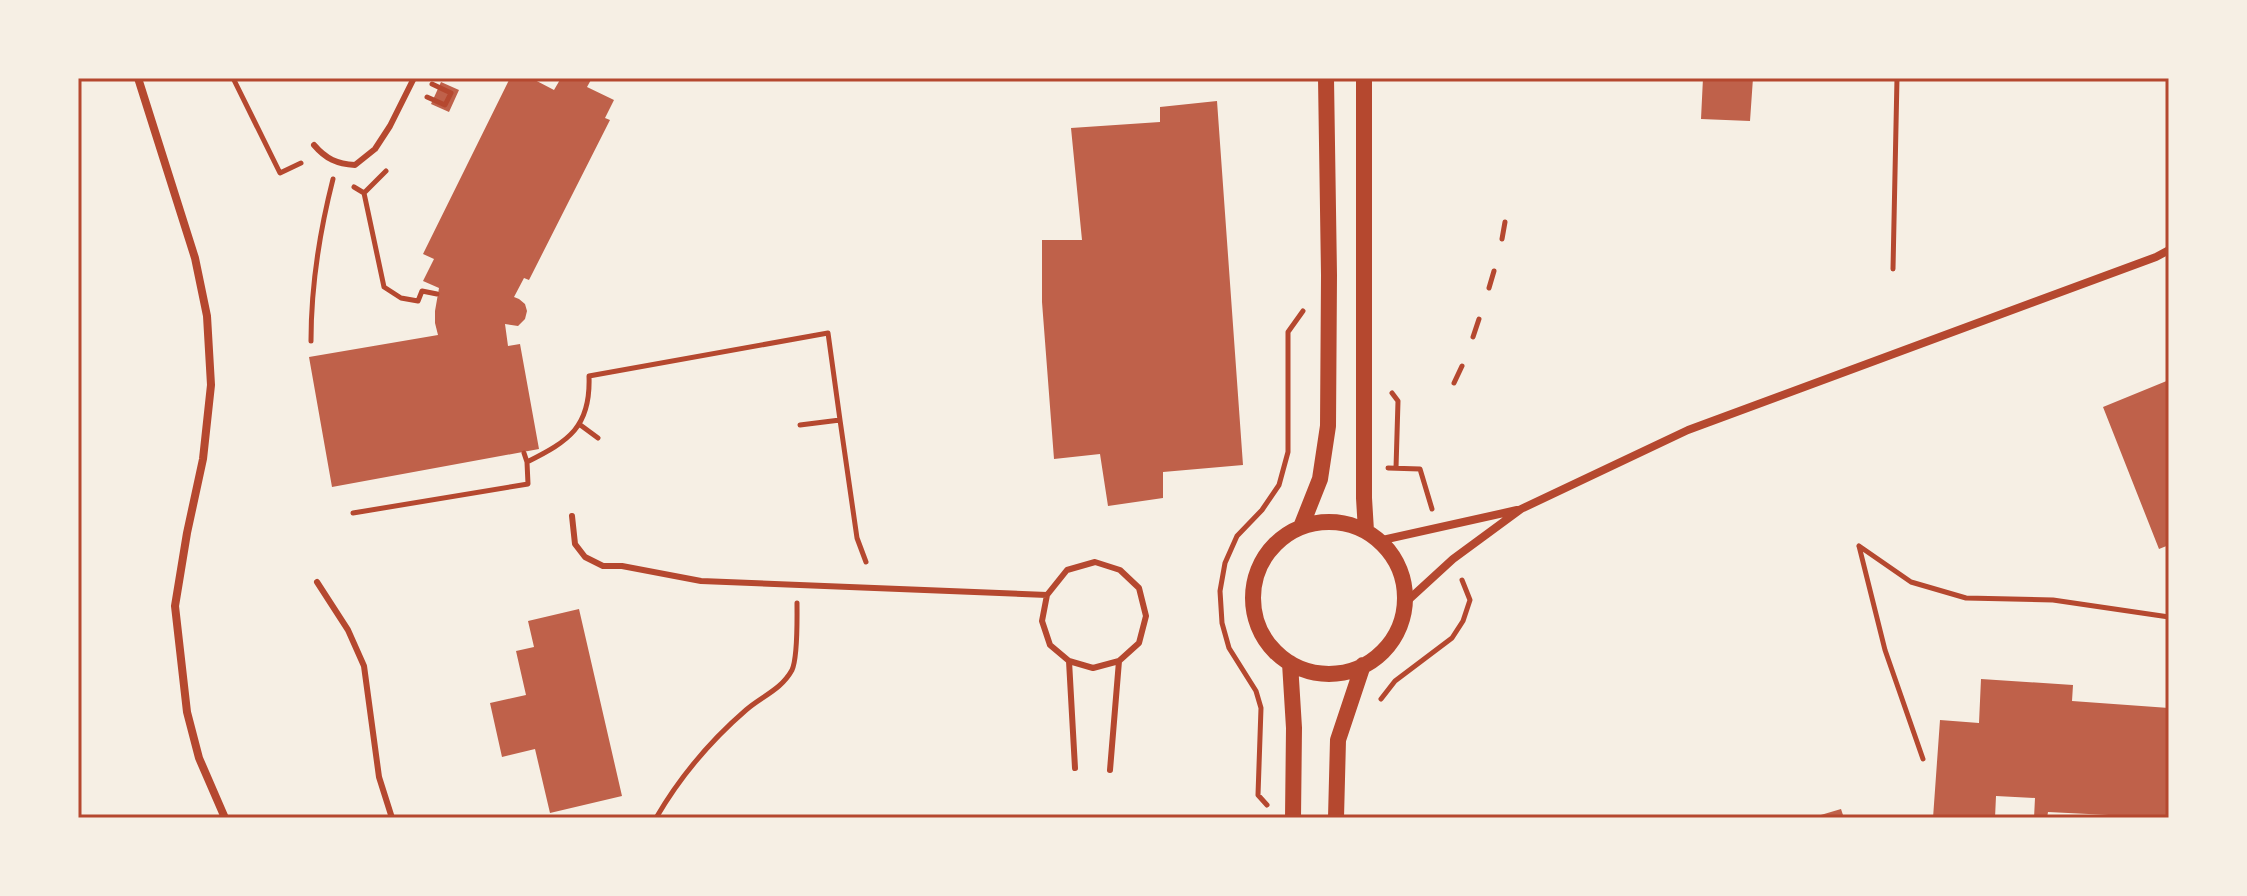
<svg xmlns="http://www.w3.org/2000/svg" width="2247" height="896" font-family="'Open Sans',sans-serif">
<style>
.building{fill:#bf614a}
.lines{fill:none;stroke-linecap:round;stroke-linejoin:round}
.path{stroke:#b5482f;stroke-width:5}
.service{stroke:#b5482f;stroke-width:6}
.minor{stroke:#b5482f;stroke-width:8}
.secondary{stroke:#b5482f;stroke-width:16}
.neatline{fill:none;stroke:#b5482f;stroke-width:3}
</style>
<rect width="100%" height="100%" fill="#f6efe4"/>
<path class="building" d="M510,78H531L554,90L561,78H592L587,87L614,100L605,118L610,120L529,280L524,278L514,297L519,299L525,304L527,311L525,319L518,326L505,324L508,346L520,344L539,449L332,487L309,357L438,335L435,323V311L439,288L423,281L434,259L423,254Z
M1703,78H1753L1750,121L1701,119Z
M441,82L459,90L449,112L431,104Z
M1217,101L1243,465L1163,472V498L1108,506L1100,454L1054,459L1042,302V240H1082L1071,128L1160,122V107Z
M2169,380V545L2159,549L2103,407Z
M579,609L622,796L550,813L535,749L502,757L490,703L526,695L516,651L534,647L528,621Z
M1981,679L2073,685L2072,701L2169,708V818L2048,812L2047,818H2034L2035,798L1996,796L1995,818H1933L1940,720L1979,723Z
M1841,809L1844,818H1814V817Z"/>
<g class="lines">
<path class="path" d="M233,78L280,173L301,163
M427,97L445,105L451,93L432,84
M354,187L364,193L384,287L401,298L418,301L422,291L437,294
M364,193L386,171
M1502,239L1505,222
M1893,269L1897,78
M1489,288L1494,271
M1473,337L1479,319
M311,341C311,284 319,234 333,179
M1454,383L1462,366
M1392,393L1398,401L1396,468
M840,420L857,538L866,562
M579,424L598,438
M524,453L527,462
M1388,468L1420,469L1432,509
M353,513L528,484L527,462C569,441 591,427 589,376L828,333L840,420L800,425
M1859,546L1911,582L1966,598L2053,600L2169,617
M1859,546L1885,650L1923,759
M1381,699L1395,681L1452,638L1463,621L1470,600L1462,580
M1267,805L1258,795L1261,708L1256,691L1229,648L1222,623L1220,591L1225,563L1237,536L1262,510L1279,485L1288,452V332L1303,311
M656,818C681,775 709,742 746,710C762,696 781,690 792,670C798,657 797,618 797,603"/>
<path class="service" d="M314,145C326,159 337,164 355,165L375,149L390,126L414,78
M572,516L575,544L585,557L603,566H622L701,581L1047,595
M1095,562L1120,570L1139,588L1146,616L1139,643L1119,661L1093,668L1069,661L1050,645L1042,621L1047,595L1067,570Z
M317,582L348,630L364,666L379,777L392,818
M1069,661L1075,768
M1110,770L1119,661"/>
<path class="minor" d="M138,78L195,258L207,316L211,385L203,459L187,533L175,606L187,712L199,758L225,818
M1378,541L1517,510
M1405,603L1453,559L1521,509L1688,430L2156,257L2169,250"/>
<path class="secondary" d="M1364,78V498L1366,531
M1253 598a76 76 0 1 1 152 0a76 76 0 1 1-152 0Z
M1301,527L1320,479L1328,426L1329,275L1326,78
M1290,663L1294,728L1293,818
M1336,818L1338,740L1363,665"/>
</g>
<rect width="2247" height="896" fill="none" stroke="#f6efe4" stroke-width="160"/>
<rect x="80" y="80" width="2087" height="736" class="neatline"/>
</svg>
